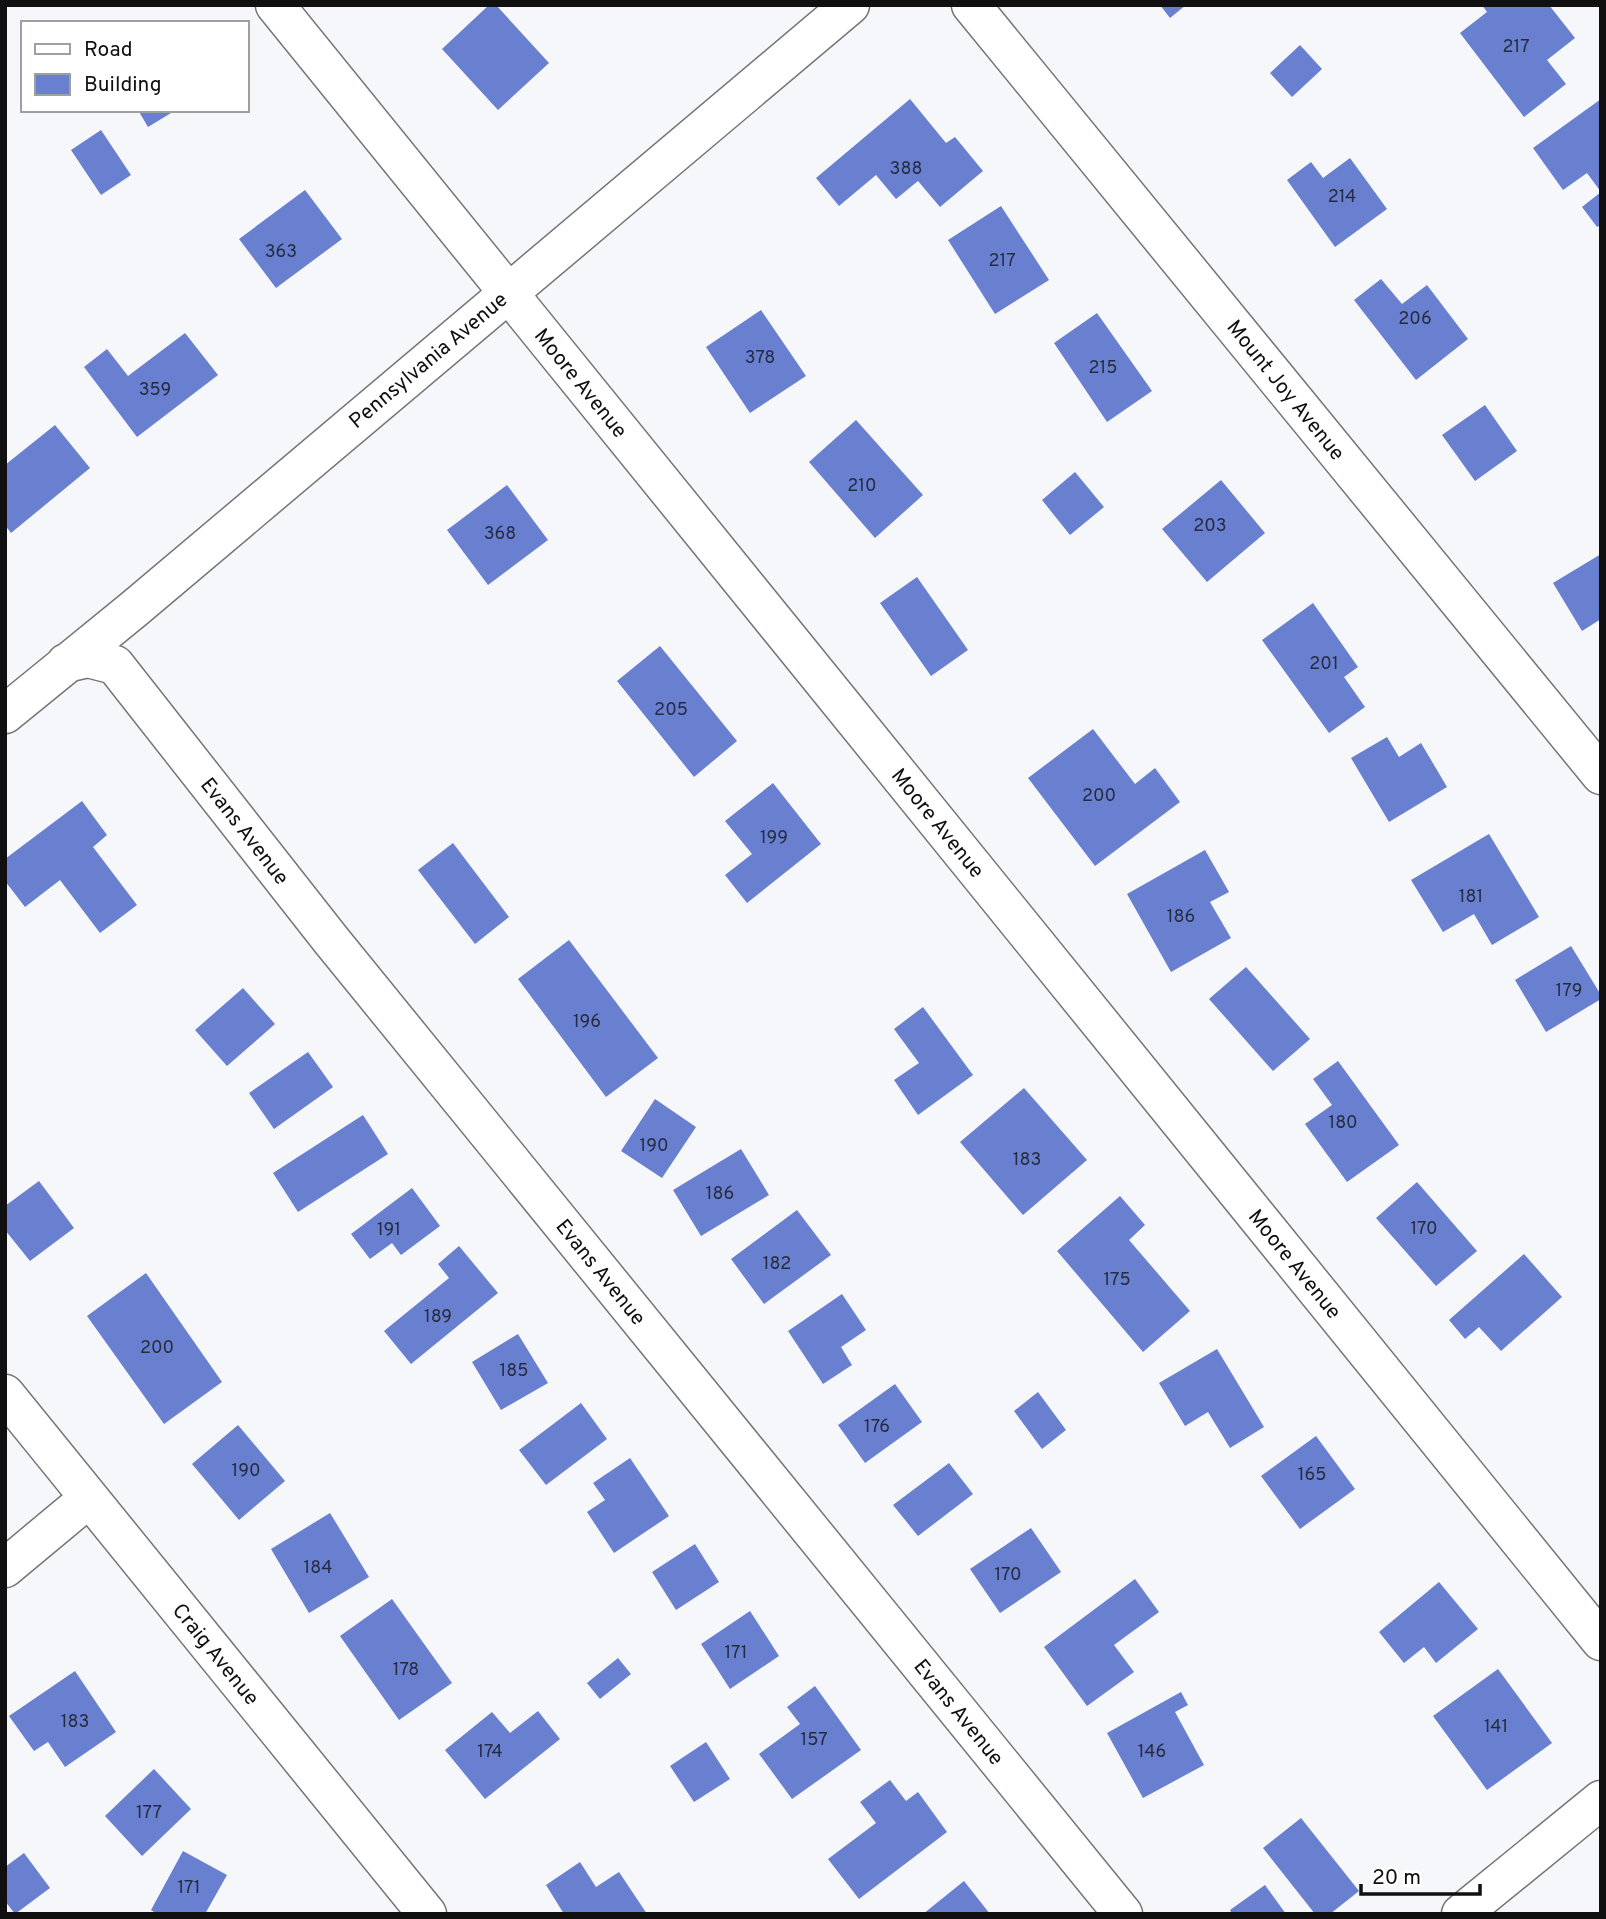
<svg xmlns="http://www.w3.org/2000/svg" width="1606" height="1919" font-family="Overpass,sans-serif">
<style>
.building{fill:#697fcf}
.lines{fill:none;stroke-linecap:round;stroke-linejoin:round}
.minor-casing{stroke:#747577;stroke-width:41}
.minor{stroke:#fff;stroke-width:38}
.labels{text-anchor:middle;stroke-width:6;stroke-linejoin:round;paint-order:stroke}
.number-label{font-size:18px;fill:#262c40}
.street-label{font-size:21px;fill:#101011;stroke:#fff}
</style>
<rect width="100%" height="100%" fill="#f6f7fa"/>
<path class="building" d="M489,5H496L549,63L498,110L442,49Z
M1160,5H1186L1170,18Z
M1482,5H1549L1575,38L1547,60L1566,84L1524,117L1460,33L1487,12Z
M1300,45L1322,69L1292,97L1270,73Z
M910,99L946,143L955,137L983,171L940,207L918,181L896,199L876,175L839,206L816,178Z
M1601,99V192L1587,173L1563,190L1533,148Z
M138,110H176L148,127Z
M101,130L131,175L101,195L71,150Z
M1350,158L1387,209L1335,247L1287,180L1311,162L1323,178Z
M305,190L342,239L276,288L239,239Z
M1601,192V225L1597,227L1582,207Z
M1001,206L1049,280L995,314L948,240Z
M1381,279L1402,304L1427,285L1468,339L1416,380L1354,300Z
M761,310L806,376L750,413L706,347Z
M1097,313L1152,391L1107,422L1054,343Z
M185,333L218,375L137,437L84,367L107,349L128,376Z
M1485,405L1517,451L1475,481L1442,435Z
M856,420L923,495L875,538L809,462Z
M55,425L90,468L11,533L5,525V465Z
M1075,472L1104,507L1070,535L1042,500Z
M1221,480L1265,533L1207,582L1162,529Z
M507,485L548,540L488,585L447,530Z
M1601,554V619L1582,631L1553,583Z
M917,577L968,650L931,676L880,603Z
M1313,603L1358,667L1344,677L1365,707L1329,733L1262,640Z
M660,646L737,741L694,777L617,681Z
M1093,729L1135,784L1155,768L1180,802L1095,866L1028,778Z
M1387,737L1399,757L1421,743L1447,787L1389,822L1351,758Z
M773,783L821,844L747,903L725,875L752,854L725,821Z
M82,801L107,835L93,847L137,905L100,933L60,880L25,907L5,881V859Z
M1489,834L1539,917L1492,945L1474,914L1443,932L1411,880Z
M453,843L509,917L475,944L418,870Z
M1205,850L1229,892L1210,902L1231,938L1171,972L1127,894Z
M569,940L658,1058L606,1097L518,979Z
M1571,946L1601,995V999L1546,1032L1515,980Z
M1246,967L1310,1039L1273,1071L1209,999Z
M243,988L275,1024L227,1066L195,1030Z
M923,1007L973,1075L918,1115L894,1080L919,1063L894,1029Z
M308,1052L333,1087L274,1129L249,1093Z
M1338,1061L1399,1145L1347,1182L1305,1124L1332,1105L1313,1079Z
M1024,1088L1087,1160L1023,1215L960,1142Z
M655,1099L696,1127L662,1178L621,1151Z
M363,1115L388,1154L298,1212L273,1173Z
M741,1149L769,1195L701,1236L673,1190Z
M39,1181L74,1228L30,1261L5,1230V1206Z
M1417,1182L1477,1251L1436,1286L1376,1218Z
M412,1188L440,1226L401,1255L392,1243L370,1259L351,1234Z
M1120,1196L1145,1225L1129,1240L1190,1311L1143,1352L1057,1251Z
M797,1210L831,1255L764,1304L731,1259Z
M459,1246L498,1293L411,1364L384,1331L449,1278L438,1264Z
M1524,1254L1562,1297L1501,1351L1479,1327L1465,1339L1449,1320Z
M146,1273L222,1382L164,1424L87,1316Z
M842,1294L866,1330L841,1347L852,1365L823,1384L788,1331Z
M518,1334L548,1383L501,1410L472,1362Z
M1217,1349L1264,1427L1230,1448L1208,1412L1185,1426L1159,1383Z
M895,1384L922,1422L865,1463L838,1425Z
M1038,1392L1066,1430L1042,1449L1014,1411Z
M581,1403L607,1439L546,1485L519,1450Z
M238,1425L285,1481L239,1520L192,1464Z
M1316,1436L1355,1489L1300,1529L1261,1476Z
M630,1458L669,1516L614,1553L587,1512L605,1500L593,1483Z
M949,1463L973,1494L918,1536L893,1505Z
M330,1513L369,1577L309,1613L271,1549Z
M1031,1528L1061,1572L1000,1613L970,1569Z
M695,1544L719,1582L676,1610L652,1572Z
M1135,1579L1159,1612L1114,1645L1134,1672L1087,1706L1044,1647Z
M1439,1582L1478,1629L1436,1663L1424,1647L1404,1663L1379,1632Z
M392,1599L452,1683L399,1720L340,1636Z
M750,1611L779,1656L730,1689L701,1644Z
M618,1658L631,1674L600,1699L587,1683Z
M1498,1669L1552,1743L1487,1790L1433,1716Z
M75,1671L116,1732L65,1767L48,1742L34,1751L9,1716Z
M815,1686L861,1750L792,1799L759,1754L800,1724L787,1707Z
M1181,1692L1188,1705L1175,1712L1204,1765L1143,1798L1107,1733Z
M538,1711L560,1739L485,1799L445,1750L492,1712L510,1733Z
M706,1742L730,1779L694,1802L670,1766Z
M154,1769L191,1809L142,1856L105,1816Z
M890,1780L906,1801L918,1792L947,1832L859,1899L828,1859L876,1823L860,1802Z
M1301,1818L1359,1891L1330,1914H1315L1263,1848Z
M183,1851L227,1875L205,1914H157L151,1910Z
M24,1853L50,1888L15,1914L5,1901V1867Z
M580,1862L596,1887L619,1872L647,1914H564L546,1885Z
M964,1881L990,1914H923Z
M1265,1885L1286,1914H1232L1230,1910Z"/>
<g class="lines">
<defs>
<path id="minor" d="M275,5L1601,1641
M971,5L1601,775
M66,663L88,658L115,665L331,940L1123,1914
M5,714L134,609L850,5
M5,1394L427,1914
M5,1568L89,1498
M1461,1914L1601,1800"/>
</defs>
<use href="#minor" class="minor-casing"/>
<use href="#minor" class="minor"/>
</g>
<g class="labels">
<g class="number-label">
<text x="1516" y="52">217</text>
<text x="906" y="174">388</text>
<text x="1342" y="202">214</text>
<text x="281" y="257">363</text>
<text x="1002" y="266">217</text>
<text x="1415" y="324">206</text>
<text x="760" y="363">378</text>
<text x="1103" y="373">215</text>
<text x="155" y="395">359</text>
<text x="862" y="491">210</text>
<text x="1210" y="531">203</text>
<text x="500" y="539">368</text>
<text x="1324" y="669">201</text>
<text x="671" y="715">205</text>
<text x="1099" y="801">200</text>
<text x="774" y="843">199</text>
<text x="1471" y="902">181</text>
<text x="1181" y="922">186</text>
<text x="1569" y="996">179</text>
<text x="587" y="1027">196</text>
<text x="1343" y="1128">180</text>
<text x="654" y="1151">190</text>
<text x="1027" y="1165">183</text>
<text x="720" y="1199">186</text>
<text x="1424" y="1234">170</text>
<text x="389" y="1235">191</text>
<text x="777" y="1269">182</text>
<text x="1117" y="1285">175</text>
<text x="438" y="1322">189</text>
<text x="157" y="1353">200</text>
<text x="514" y="1376">185</text>
<text x="877" y="1432">176</text>
<text x="246" y="1476">190</text>
<text x="1312" y="1480">165</text>
<text x="318" y="1573">184</text>
<text x="1008" y="1580">170</text>
<text x="736" y="1658">171</text>
<text x="406" y="1675">178</text>
<text x="75" y="1727">183</text>
<text x="1496" y="1732">141</text>
<text x="814" y="1745">157</text>
<text x="490" y="1757">174</text>
<text x="1152" y="1757">146</text>
<text x="149" y="1818">177</text>
<text x="189" y="1893">171</text>
</g>
<g class="street-label">
<text transform="translate(428 360) rotate(-40)" y="7">Pennsylvania Avenue</text>
<text transform="translate(581 383) rotate(51)" y="7">Moore Avenue</text>
<text transform="translate(1286 390) rotate(51)" y="7">Mount Joy Avenue</text>
<text transform="translate(938 823) rotate(51)" y="7">Moore Avenue</text>
<text transform="translate(245 831) rotate(52)" y="7">Evans Avenue</text>
<text transform="translate(1295 1264) rotate(51)" y="7">Moore Avenue</text>
<text transform="translate(601 1272) rotate(51)" y="7">Evans Avenue</text>
<text transform="translate(216 1654) rotate(51)" y="7">Craig Avenue</text>
<text transform="translate(959 1712) rotate(51)" y="7">Evans Avenue</text>
</g>
</g>
<rect width="1606" height="1919" fill="none" stroke="#101011" stroke-width="14"/>
<rect x="21" y="21" width="228" height="91" fill="#ffffff" stroke="#9f9fa0" stroke-width="2"/>
<rect x="35" y="44" width="35" height="10" fill="#ffffff" stroke="#9f9fa0" stroke-width="2"/>
<text x="84" y="56" font-size="21" fill="#101011">Road</text>
<rect x="35" y="74" width="35" height="21" fill="#697fcf" stroke="#9f9fa0" stroke-width="2"/>
<text x="84" y="91" font-size="21" fill="#101011">Building</text>
<path d="M1361 1884v10h119v-10" fill="none" stroke="#101011" stroke-width="3.5"/>
<text x="1372" y="1884" font-size="21" fill="#101011" stroke="#ffffff" stroke-width="5" paint-order="stroke">20 m</text>
</svg>
